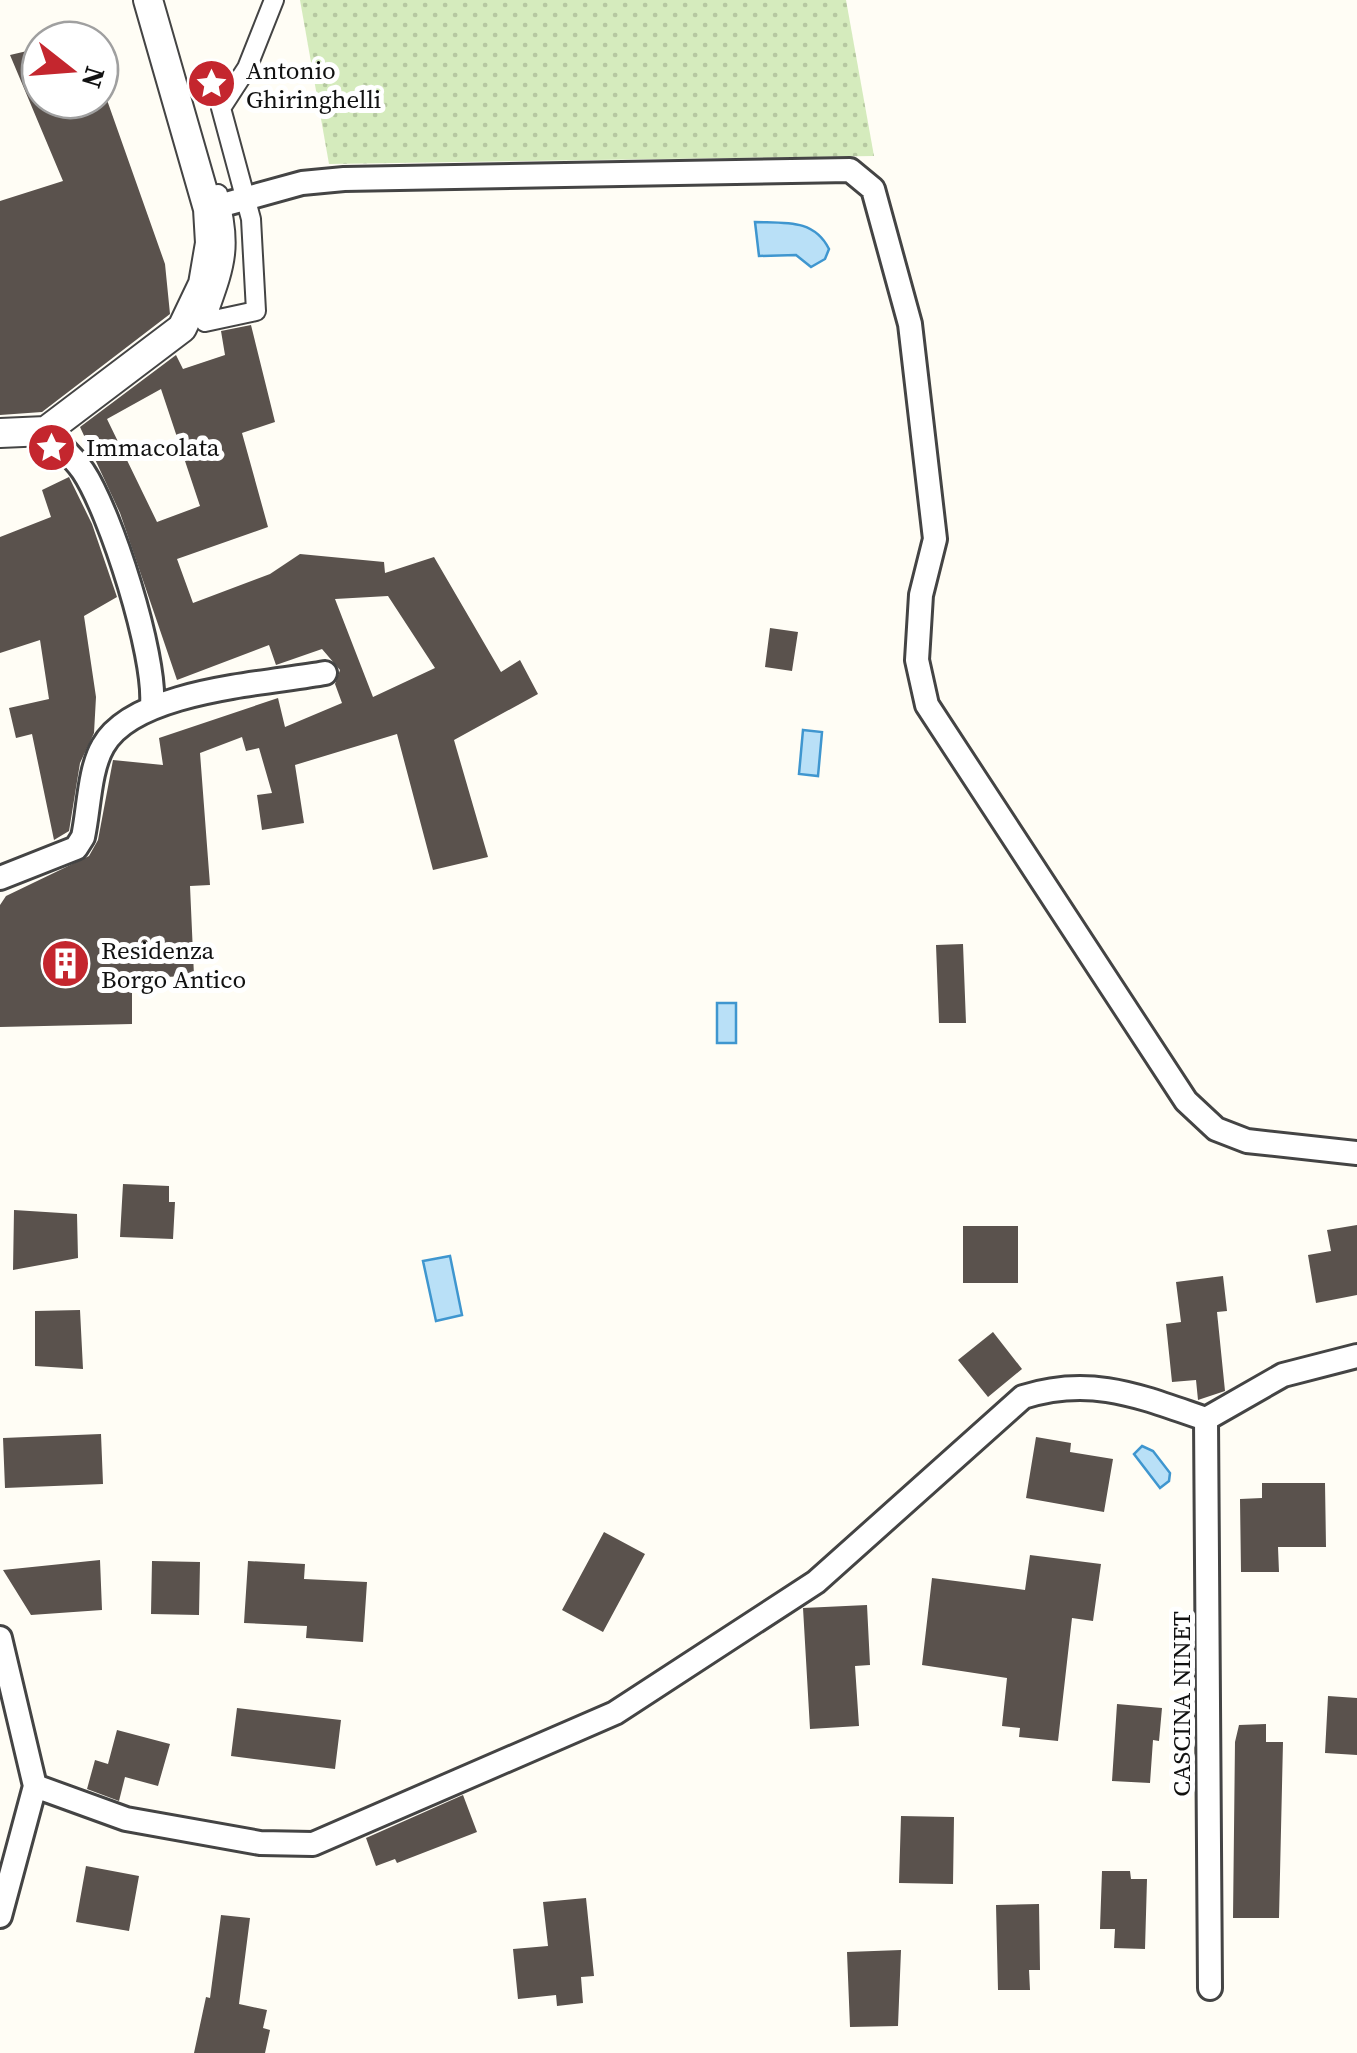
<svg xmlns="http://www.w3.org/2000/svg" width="1357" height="2053" font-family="'Source Serif 4',serif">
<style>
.grass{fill:url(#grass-dots)}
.water{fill:#b9e0f7;stroke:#3f96cf;stroke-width:2.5}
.building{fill:#5a524d;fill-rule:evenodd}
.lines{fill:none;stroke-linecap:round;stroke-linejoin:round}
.pedestrian-casing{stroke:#444;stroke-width:22}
.minor-casing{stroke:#444;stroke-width:28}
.tertiary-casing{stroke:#444;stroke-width:32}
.pedestrian{stroke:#fff;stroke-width:18}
.minor{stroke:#fff;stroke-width:22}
.tertiary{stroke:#fff;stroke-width:28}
.labels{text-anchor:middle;stroke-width:10;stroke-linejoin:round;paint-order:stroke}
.poi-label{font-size:25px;fill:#111;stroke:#fff;text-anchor:start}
.street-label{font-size:25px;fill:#111;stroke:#fff}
</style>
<defs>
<pattern id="grass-dots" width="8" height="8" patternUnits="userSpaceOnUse" patternTransform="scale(2.5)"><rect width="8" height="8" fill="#d5ebbd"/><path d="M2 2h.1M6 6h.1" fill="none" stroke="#b6c8a1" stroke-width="1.8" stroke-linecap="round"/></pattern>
</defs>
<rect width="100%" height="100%" fill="#fffdf5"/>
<path class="grass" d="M300,0H846L874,156L329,164Z"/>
<path class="water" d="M755,222C786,223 814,219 829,249L825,259L811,267L796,255L759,256Z
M803,730L822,732L818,776L799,774Z
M717,1003H736V1043H717Z
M450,1256L462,1315L436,1321L423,1261Z
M1142,1446L1153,1451L1170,1473L1169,1481L1160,1488L1134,1454Z"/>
<path class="building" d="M40,48V100H107L165,264L170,314L42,412L0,415V201L63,181L10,55Z
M251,325L275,422L242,433L268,527L177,559L193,603L270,574L300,554L384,562L385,573L434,557L501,672L520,660L538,694L454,740L488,857L433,870L397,734L295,765L304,823L262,830L257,795L272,793L259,748L246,751L242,737L200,753L210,885L190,886L194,976L132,978V1024L0,1027V905L6,896L89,856L98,840L113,760L163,765L159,738L278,698L285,727L342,703L335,684L340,670L322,649L276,665L269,645L177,680L120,513L80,427L176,355L183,369L225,355L221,331ZM161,389L200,506L157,522L107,419ZM388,596L435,668L373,697L335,599Z
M69,477L92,524L117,597L84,616L96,697L94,733L80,763L69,831L54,840L32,734L16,738L9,708L49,699L40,640L0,653V537L51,517L42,490Z
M770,628L798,632L792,671L765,667Z
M963,944L966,1023H939L936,945Z
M123,1184L169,1186V1202H175L173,1239L120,1237Z
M14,1210L77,1214L78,1258L13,1270Z
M1357,1225V1295L1316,1303L1308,1255L1331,1251L1327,1230Z
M963,1226H1018V1283H963Z
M1223,1276L1227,1311L1217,1312L1225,1391L1198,1400L1196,1380L1172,1382L1166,1324L1181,1322L1176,1282Z
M80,1310L83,1369L35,1366V1311Z
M993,1332L1022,1369L988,1397L958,1360Z
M101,1434L103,1484L5,1488L3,1438Z
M1036,1437L1071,1443L1070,1452L1113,1459L1104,1512L1026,1498Z
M1262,1483H1325L1326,1547H1278L1279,1572H1241L1240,1499L1262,1498Z
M604,1532L645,1554L603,1632L562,1610Z
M1030,1555L1101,1564L1093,1621L1072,1618L1058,1741L1019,1737L1020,1728L1002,1726L1007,1678L922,1665L932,1578L1025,1590Z
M100,1560L102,1610L31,1615L3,1570Z
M152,1561L200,1562L199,1615L151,1614Z
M248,1561L305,1564L304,1579L367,1582L363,1642L306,1638L307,1626L244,1623Z
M867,1605L870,1665L855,1666L859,1726L810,1729L803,1608Z
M1328,1696L1357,1698V1755L1325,1753Z
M1117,1704L1162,1708L1159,1741L1153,1740L1150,1783L1112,1781Z
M237,1708L341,1720L335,1769L231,1756Z
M1266,1724V1742H1283L1279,1918H1233L1235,1742L1239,1725Z
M117,1730L170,1744L158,1786L125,1777L119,1801L87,1789L95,1760L108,1764Z
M463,1795L477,1832L397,1863L395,1859L376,1866L366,1838Z
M901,1816L954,1817L953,1884L899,1883Z
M86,1866L139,1876L129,1931L76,1922Z
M1102,1871H1130L1131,1879H1147L1145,1949L1114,1948L1115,1929H1100Z
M586,1898L594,1976L581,1977L583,2003L557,2006L556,1995L518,1999L513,1949L548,1946L543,1902Z
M1039,1904L1040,1970H1029L1030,1990H998L996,1905Z
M221,1915L250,1918L239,2004L267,2010L263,2028L270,2030L265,2053H194L206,1997L210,1998Z
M901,1950L898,2026L850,2027L847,1952Z"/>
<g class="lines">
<defs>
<path id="pedestrian" d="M218,194C234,251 223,270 205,322L256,311L251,219L221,108L247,68L274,0"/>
<path id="minor" d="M208,209L302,183L344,179L850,170L873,189L910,324L935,539L921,595L917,660L927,705L1186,1101L1216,1129L1247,1141L1357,1153
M46,431C58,444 73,456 83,471C111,513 156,655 152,705
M0,878L76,848L83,837C89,810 89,770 103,746C134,690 265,684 325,673
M1206,1419L1210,1988
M0,1638L35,1786L0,1916
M35,1786L126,1819L260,1843L313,1844L615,1713L816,1582L1023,1397C1092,1375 1141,1397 1206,1419L1283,1375L1357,1356"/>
<path id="tertiary" d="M0,433L46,431L182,328L203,284L210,243L208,209L148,0"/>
</defs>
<use href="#pedestrian" class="pedestrian-casing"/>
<use href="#minor" class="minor-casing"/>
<use href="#tertiary" class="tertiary-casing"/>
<use href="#pedestrian" class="pedestrian"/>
<use href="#minor" class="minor"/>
<use href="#tertiary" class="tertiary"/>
</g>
<defs>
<symbol id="sight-disc" viewBox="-11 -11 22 22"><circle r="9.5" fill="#c4262e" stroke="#fff"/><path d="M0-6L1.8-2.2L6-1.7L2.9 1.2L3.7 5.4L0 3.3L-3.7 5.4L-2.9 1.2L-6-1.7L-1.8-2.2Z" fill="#fff"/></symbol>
<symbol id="building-disc" viewBox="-11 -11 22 22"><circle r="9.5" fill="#c4262e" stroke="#fff"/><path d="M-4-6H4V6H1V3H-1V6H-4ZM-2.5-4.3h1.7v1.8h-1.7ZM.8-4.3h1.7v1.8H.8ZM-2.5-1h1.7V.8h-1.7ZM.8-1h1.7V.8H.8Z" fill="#fff"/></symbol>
</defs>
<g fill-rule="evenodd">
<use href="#sight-disc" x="184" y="56" width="55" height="55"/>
<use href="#sight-disc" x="24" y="420" width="55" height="55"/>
<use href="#building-disc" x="38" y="936" width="55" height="55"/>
</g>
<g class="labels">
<g class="poi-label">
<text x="246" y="79">Antonio<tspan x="246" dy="29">Ghiringhelli</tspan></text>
<text x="86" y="456">Immacolata</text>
<text x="101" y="959">Residenza<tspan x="101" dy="29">Borgo Antico</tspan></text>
</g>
<g class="street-label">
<text transform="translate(1181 1704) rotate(-90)" y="9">CASCINA NINET</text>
</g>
</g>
<g transform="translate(70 70) rotate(107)"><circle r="48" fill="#ffffff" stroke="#a0a0a0" stroke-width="2.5"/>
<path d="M0-8L18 38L0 25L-18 38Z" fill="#c4262e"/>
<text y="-15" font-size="28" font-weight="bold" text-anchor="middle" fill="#111111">N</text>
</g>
</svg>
